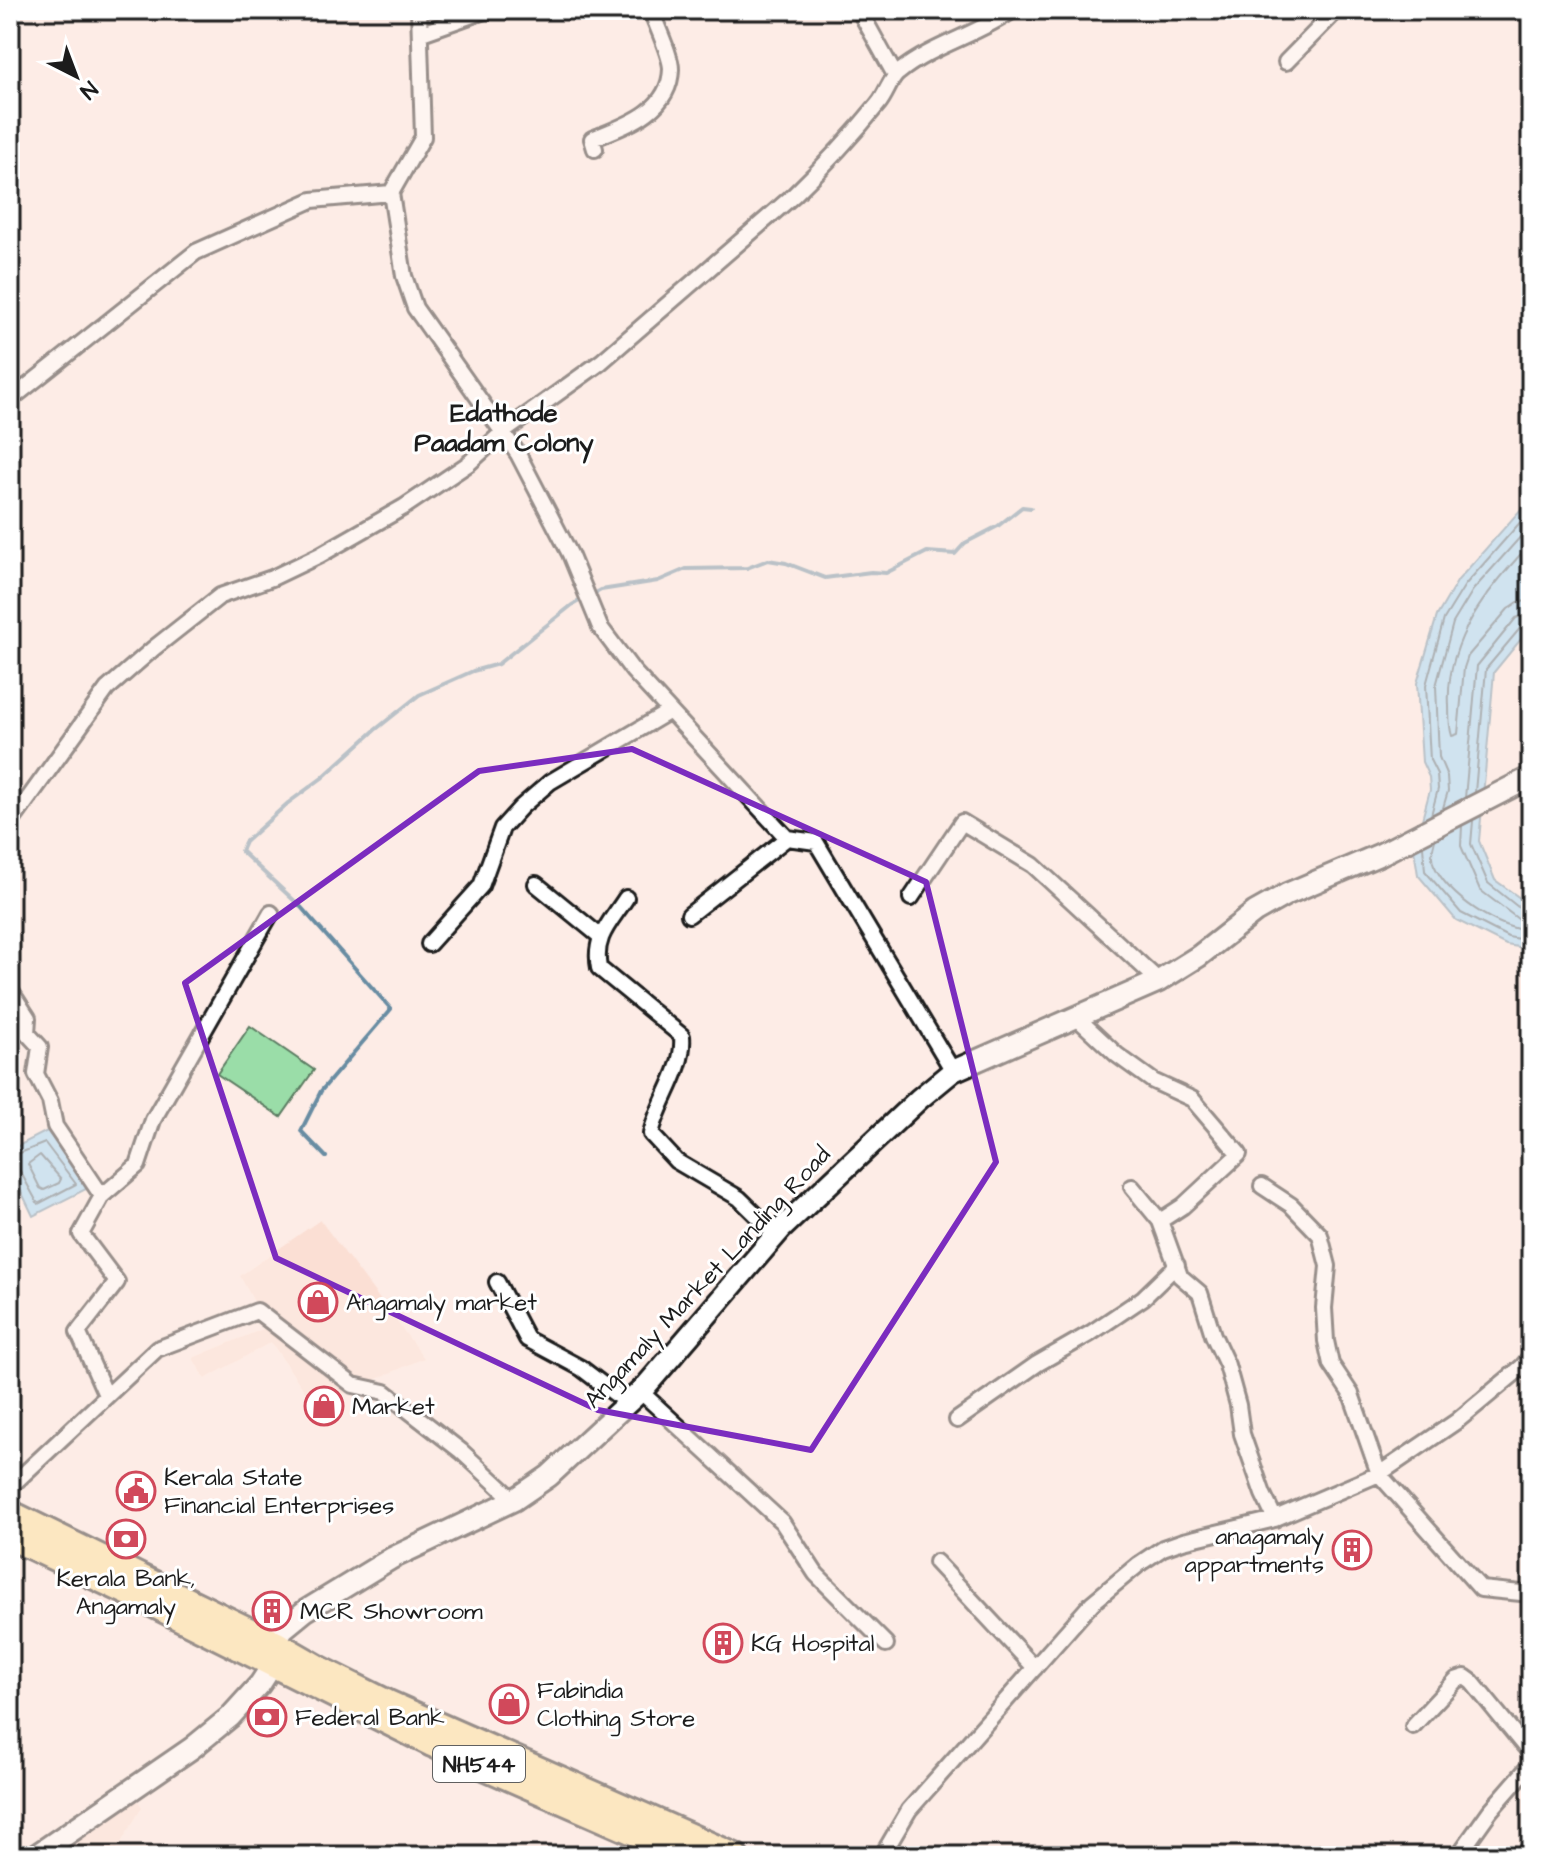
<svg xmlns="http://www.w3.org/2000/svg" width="1541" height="1866" font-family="'Architects Daughter',sans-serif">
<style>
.built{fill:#fbdfd4}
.green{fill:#9adda8;stroke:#5b7c62;stroke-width:2}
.water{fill:#9ad7fb;stroke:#688ca2;stroke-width:2}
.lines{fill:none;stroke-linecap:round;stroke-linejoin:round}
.shore{stroke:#4e6775;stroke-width:2}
.stream{stroke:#688ca2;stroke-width:4}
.minor-casing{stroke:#1c1c1c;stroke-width:20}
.secondary-casing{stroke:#1c1c1c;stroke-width:26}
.trunk-casing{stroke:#1c1c1c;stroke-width:30}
.minor{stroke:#fff;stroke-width:14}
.secondary{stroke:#fff;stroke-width:20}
.trunk{stroke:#fbdf96;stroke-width:24}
.marked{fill:none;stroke:#7b2cbf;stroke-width:6;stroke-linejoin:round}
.labels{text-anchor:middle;stroke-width:6;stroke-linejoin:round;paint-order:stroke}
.shield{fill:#fff;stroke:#606060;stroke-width:2}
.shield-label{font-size:22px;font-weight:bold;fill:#1c1c1c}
.street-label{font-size:24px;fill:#1c1c1c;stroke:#fff}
.poi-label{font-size:24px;fill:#1c1c1c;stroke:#fff;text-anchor:start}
.neighbourhood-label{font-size:26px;font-weight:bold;fill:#1c1c1c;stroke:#fff}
</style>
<rect width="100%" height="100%" fill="#fdece6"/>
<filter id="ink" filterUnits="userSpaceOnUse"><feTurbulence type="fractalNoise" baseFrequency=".0125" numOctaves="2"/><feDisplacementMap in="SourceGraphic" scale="16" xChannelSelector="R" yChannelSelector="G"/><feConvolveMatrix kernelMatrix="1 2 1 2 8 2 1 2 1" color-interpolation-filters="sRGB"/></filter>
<g filter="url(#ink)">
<path class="built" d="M320,1220L424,1358L315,1406L271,1342L205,1379L193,1358L268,1327L240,1276Z
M136,1798L142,1807L113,1856H48Z"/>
<path class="green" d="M250,1026L314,1070L281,1117L217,1074Z"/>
<path class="water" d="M1531,498V627L1494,672L1479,841L1495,880L1531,906V949L1506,945L1456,920L1418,875L1414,849L1430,790L1429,777L1422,762L1417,683L1437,616L1458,580Z
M47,1131L90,1187L33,1216L10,1168V1150Z"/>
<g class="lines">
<path class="shore" d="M1531,543C1489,588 1445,639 1449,706C1449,716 1449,727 1452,736L1458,734L1464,668L1468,656L1508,609L1518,602L1531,601
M1475,792L1486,669L1522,626L1531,623
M1465,798L1477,666L1516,618L1531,613
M1443,808L1448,791L1447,776L1439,757L1436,686L1453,623L1473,590L1531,525
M1431,815L1438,789L1437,774L1430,760L1426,685L1444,619L1465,585L1531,510
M1473,821L1471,844L1488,883L1523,911L1531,912
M1462,826L1461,846L1480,890L1518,919L1531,922
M1435,840C1433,848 1430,857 1434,865C1448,896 1497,929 1531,931
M1423,846L1425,871L1461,913L1508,937L1531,941
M40,1155L61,1179L59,1183L44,1190L40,1188L28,1164Z
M10,1157L45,1143L76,1184L38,1204L20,1171L10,1167"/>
<path class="stream" d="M592,595L601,590L658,581L686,569L747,568L768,560L786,563L825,578L871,572L886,573L927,552L955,554L965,543L998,526L1022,507L1031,508
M326,1157L301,1131L321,1091L391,1009L300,906L241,851L245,842L288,803L322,778L375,730L419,695L473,671L498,664L572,605L583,599"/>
<defs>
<path id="minor" d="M419,10L423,137L391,193L404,276L415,308L518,454L570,554L600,627L633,671L787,838L816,842L953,1071
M859,10L895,75
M422,33L487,10
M1286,62L1337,10
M595,149L592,139C624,126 670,112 671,69C671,55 656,25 651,10
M10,400L196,252L312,200L391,193
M10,824L107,689L154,648L220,596L272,578L320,555L404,507L468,464L502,433L601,362L794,195C824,166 852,136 878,104C886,95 890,79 898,73C932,45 977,35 1013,10
M536,884L601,937
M626,898C610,923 593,937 599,968L682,1036C685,1070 658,1101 651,1134L676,1161L739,1198L776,1234
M911,898L962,822L1033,865L1159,981
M689,915L787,838
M429,944L481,886L502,828L521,807L550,782L670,711
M10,990L28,1018L27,1033L40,1047L36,1074L50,1101L55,1126L102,1196L81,1234L117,1282L78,1332L106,1395
M1076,1017L1117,1055L1153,1081L1192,1099L1239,1154L1183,1206L1160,1221
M1262,1186L1291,1205L1320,1235L1328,1266L1324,1308L1326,1341L1331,1364L1351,1394L1379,1474L1481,1589L1531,1594
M1132,1187L1160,1221L1180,1276L1200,1293L1213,1335L1227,1365L1238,1405L1242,1434L1263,1494L1275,1519
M102,1196L138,1165L153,1120L271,913
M497,1282L527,1339L581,1368L627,1403
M640,1391L782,1522L816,1574L886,1644
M957,1420L1037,1364L1091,1333L1143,1298L1177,1265
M10,1487L157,1349L257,1311L353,1385L385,1392L461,1451L514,1500
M936,1562L1035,1668
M1413,1726L1456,1680L1465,1677L1472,1682L1531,1754
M1322,1853L1325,1856
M882,1856L909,1810L1092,1603L1139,1564L1163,1548L1183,1541L1271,1520L1379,1474L1457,1421L1522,1367L1531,1356
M1458,1856L1490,1811L1531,1764"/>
<path id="secondary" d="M35,1856L192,1748L230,1717L260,1684L273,1664L275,1643L283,1629L305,1611L392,1558L514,1500L549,1476L646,1386L781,1229L919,1099L953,1071L1159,981L1199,956L1255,912L1287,894L1381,854L1531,777"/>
<path id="trunk" d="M10,1513L275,1643L322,1670L388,1703L735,1856
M10,1537L148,1602L432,1744L688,1856"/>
</defs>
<use href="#minor" class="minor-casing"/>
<use href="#secondary" class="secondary-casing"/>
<use href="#trunk" class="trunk-casing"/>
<use href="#minor" class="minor"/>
<use href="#secondary" class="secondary"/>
<use href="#trunk" class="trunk"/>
</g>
</g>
<path d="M0 0H1541V1866H0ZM632,749L926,882L996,1162L811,1450L598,1410L276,1258L185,983L479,771Z" fill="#fdece6" fill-opacity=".55" fill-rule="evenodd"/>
<path class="marked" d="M632,749L926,882L996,1162L811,1450L598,1410L276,1258L185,983L479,771Z"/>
<defs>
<symbol id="shop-ring" viewBox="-11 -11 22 22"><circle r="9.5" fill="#fff" stroke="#d1495b" stroke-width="1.5"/><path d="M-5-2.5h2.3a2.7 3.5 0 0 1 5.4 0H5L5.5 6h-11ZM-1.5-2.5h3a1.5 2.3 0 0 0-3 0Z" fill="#d1495b"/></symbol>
<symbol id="civic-ring" viewBox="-11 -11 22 22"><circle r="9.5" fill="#fff" stroke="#d1495b" stroke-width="1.5"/><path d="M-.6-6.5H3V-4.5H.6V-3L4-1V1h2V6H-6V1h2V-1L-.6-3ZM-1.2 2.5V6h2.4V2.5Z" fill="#d1495b"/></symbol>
<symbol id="bank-ring" viewBox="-11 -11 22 22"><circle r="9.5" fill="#fff" stroke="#d1495b" stroke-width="1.5"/><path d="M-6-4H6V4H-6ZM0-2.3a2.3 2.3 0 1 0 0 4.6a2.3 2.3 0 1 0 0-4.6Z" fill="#d1495b"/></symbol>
<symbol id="building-ring" viewBox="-11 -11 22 22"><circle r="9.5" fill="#fff" stroke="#d1495b" stroke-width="1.5"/><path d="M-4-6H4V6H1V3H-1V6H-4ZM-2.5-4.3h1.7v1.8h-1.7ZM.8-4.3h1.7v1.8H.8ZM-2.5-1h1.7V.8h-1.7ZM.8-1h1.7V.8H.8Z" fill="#d1495b"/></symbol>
</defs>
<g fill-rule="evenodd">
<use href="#shop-ring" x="296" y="1280" width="44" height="44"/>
<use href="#shop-ring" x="302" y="1384" width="44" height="44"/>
<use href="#civic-ring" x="114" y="1469" width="44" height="44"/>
<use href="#bank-ring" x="104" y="1517" width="44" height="44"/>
<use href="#building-ring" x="1330" y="1528" width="44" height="44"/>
<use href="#building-ring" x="250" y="1589" width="44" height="44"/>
<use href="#building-ring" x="701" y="1621" width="44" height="44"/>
<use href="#shop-ring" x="487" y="1682" width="44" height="44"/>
<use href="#bank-ring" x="245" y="1695" width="44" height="44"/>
</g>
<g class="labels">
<rect class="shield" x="433" y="1746" width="92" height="36" rx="6"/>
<g class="shield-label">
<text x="479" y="1772">NH544</text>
</g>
<g class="street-label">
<text transform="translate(707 1277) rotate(-47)" y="8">Angamaly Market Landing Road</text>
</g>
<g class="poi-label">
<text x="346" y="1310">Angamaly market</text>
<text x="352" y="1414">Market</text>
<text x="164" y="1485">Kerala State<tspan x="164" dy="28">Financial Enterprises</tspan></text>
<text x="1324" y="1544" text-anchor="end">anagamaly<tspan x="1324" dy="28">appartments</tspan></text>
<text x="126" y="1586" text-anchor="middle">Kerala Bank,<tspan x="126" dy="28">Angamaly</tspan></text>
<text x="300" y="1619">MCR Showroom</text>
<text x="751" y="1651">KG Hospital</text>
<text x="537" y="1698">Fabindia<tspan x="537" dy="28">Clothing Store</tspan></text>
<text x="295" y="1725">Federal Bank</text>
</g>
<g class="neighbourhood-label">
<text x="504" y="421">Edathode<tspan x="504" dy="30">Paadam Colony</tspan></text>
</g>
</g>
<rect width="1541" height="1866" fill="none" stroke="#fff" stroke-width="40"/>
<rect x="20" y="20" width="1501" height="1826" fill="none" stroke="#1c1c1c" stroke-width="3" filter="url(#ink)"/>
<g transform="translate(76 76) rotate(138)" stroke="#ffffff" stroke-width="6" paint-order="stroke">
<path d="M0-6L14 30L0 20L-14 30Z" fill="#1c1c1c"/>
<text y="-12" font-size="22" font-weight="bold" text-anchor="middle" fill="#1c1c1c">N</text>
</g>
</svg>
